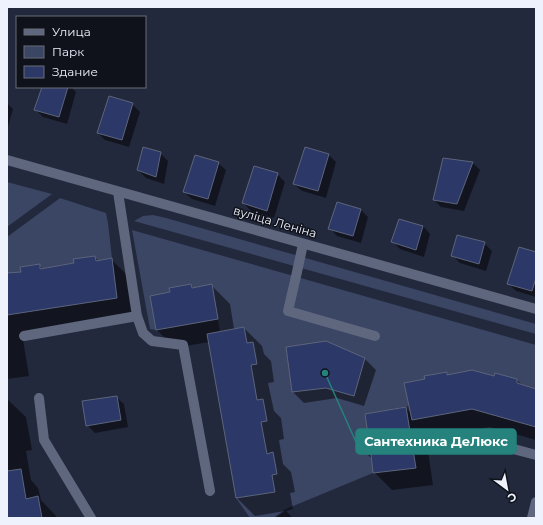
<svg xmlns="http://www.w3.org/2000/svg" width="543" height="525" font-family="Montserrat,sans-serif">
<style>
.green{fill:#3b4564}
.shadow{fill:#0007}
.building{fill:#2b3868;stroke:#5d657b}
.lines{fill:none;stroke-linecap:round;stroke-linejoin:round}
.minor{stroke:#5f677f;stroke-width:10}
.labels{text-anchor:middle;stroke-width:3;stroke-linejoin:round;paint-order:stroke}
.street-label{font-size:12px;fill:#eef2fd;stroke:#0f121a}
.leader{fill:none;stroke:#25827c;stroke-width:1.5}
.callout-dot{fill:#25827c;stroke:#0f121a;stroke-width:1.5}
.callout{fill:#25827c;stroke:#25827c;stroke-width:1.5}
.callout-label{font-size:13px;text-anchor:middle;font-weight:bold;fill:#fff}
</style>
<rect width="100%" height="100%" fill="#22293c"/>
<path class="green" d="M7,182L52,194L7,227Z
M60,198L106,213L108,223L112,258L96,261L95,256L74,259V263L40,269L39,264L20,267L21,272L7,274V237Z
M153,215L166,218L536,324V334L134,221L143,216Z
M132,230L536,345V389L517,383V379L494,376L472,370L447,375L446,372L424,376L425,379L404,383L409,406L365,414L368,435L364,436L366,454H371L373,473L286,509L273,518H250L236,498L275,492L272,475L277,474L273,453L267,454L261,422L266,421L263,399L257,400L251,365L257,364L253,342L247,343L244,327L220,331L212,285L192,288L191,284L169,288L170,292L150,296L156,330L150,329Z"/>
<path class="shadow" d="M43,87H71L76,92L67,124L43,117L36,110Z
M7,103L13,109L7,130Z
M132,104L140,112L129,147L105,140L98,133Z
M160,153L168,161L164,184L146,178L138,170Z
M329,155L336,162L326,198L302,191L294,184Z
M444,159L473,163L480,170L464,211L441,207L434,200Z
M218,163L226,170L215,206L192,199L184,192Z
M277,174L285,182L274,218L251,211L243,203Z
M361,210L368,217L361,243L337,236L330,228Z
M400,220L423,226L430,234L424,257L400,249L393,242Z
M484,243L492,251L486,271L460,263L453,256Z
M536,253V297L516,291L509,284Z
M94,257L99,261L111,259L129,277L135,316L22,333L29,376L7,379V275L22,273L39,265L43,269L75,264Z
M191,285L194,289L212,286L230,304L234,329L244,328L262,346L264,354L271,361L274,382L268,383L274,411L281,418L284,439L279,440L283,464L291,472L295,492L290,493L293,509L286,511L293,518H275L285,511L255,516L237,498L209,342L175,348L157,330L171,293Z
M365,359L376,370L364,406L337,398L304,403L293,392Z
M446,373L449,375L495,377L517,380L522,385L536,390V440L490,427L431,437L425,431L433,485L392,490L374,472L372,459L367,454L365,437L369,436L406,408L412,414L426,380Z
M116,397L124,404L128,427L95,433L87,425Z
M7,399L26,417L32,450L26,451L31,480L38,488L41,500L56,516L57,518H7Z"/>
<path class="building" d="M42,87H68L59,117L34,110Z
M109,96L133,103L122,140L97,133Z
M143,147L161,152L156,177L137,170Z
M305,147L329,154L318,191L293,184Z
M195,155L219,162L208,199L183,192Z
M443,158L473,162L457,204L433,200Z
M254,166L278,173L267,211L242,203Z
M337,202L361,209L353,236L328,229Z
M399,219L423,226L416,250L391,242Z
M457,235L485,242L479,264L451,256Z
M519,247L536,252V278L532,291L507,284Z
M95,256L96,261L112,258L117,298L7,315V273L21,272L20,267L40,264V269L74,263L73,259Z
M191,284L192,288L212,284L218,319L156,330L150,296L170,292L169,288Z
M244,327L247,343L253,342L257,364L251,365L257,400L263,399L267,421L261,422L267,454L273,452L277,474L272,475L275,492L236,498L207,334Z
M326,341L365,358L354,396L326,388L292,392L286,347Z
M472,370L494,376L495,373L517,379V383L536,389V427L472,409L412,420L404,383L425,379L424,376L447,372V375Z
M117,396L121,420L86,426L82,401Z
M406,407L416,468L373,473L371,454H366L364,436L368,435L365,414Z
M21,469L26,499L38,496L42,518H7V471Z"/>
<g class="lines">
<path class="minor" d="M7,160L536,309
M303,244L297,272L288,311L375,336
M137,316L143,333L152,341L183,345L210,491
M24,336L137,316L118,192
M39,398L44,440L91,518
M429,442L465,436L536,455
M532,518L536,502"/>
</g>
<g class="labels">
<g class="street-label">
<text transform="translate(275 222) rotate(16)" y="4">вуліца Леніна</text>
</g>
</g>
<path class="leader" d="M325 373L356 442"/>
<circle class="callout-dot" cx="325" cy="373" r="4"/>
<rect class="callout" x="356" y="429" width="160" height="25" rx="4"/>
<g class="callout-label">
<text x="436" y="446">Сантехника ДеЛюкс</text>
</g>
<rect width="543" height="525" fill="none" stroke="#eef2fd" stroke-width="16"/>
<rect x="16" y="16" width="130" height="72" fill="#0f121a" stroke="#686c75"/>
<rect x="24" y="29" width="20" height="6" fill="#5f677f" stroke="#686c75"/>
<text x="52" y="36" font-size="12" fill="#eef2fd">Улица</text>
<rect x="24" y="46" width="20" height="12" fill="#3b4564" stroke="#686c75"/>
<text x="52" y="56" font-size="12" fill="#eef2fd">Парк</text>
<rect x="24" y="66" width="20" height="12" fill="#2b3868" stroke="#686c75"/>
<text x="52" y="76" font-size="12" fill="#eef2fd">Здание</text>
<g transform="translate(507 489) rotate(148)" stroke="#0f121a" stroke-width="3" paint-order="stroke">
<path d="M0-3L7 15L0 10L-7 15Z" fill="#eef2fd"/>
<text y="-6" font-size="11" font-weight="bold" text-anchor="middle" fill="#eef2fd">С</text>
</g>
</svg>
